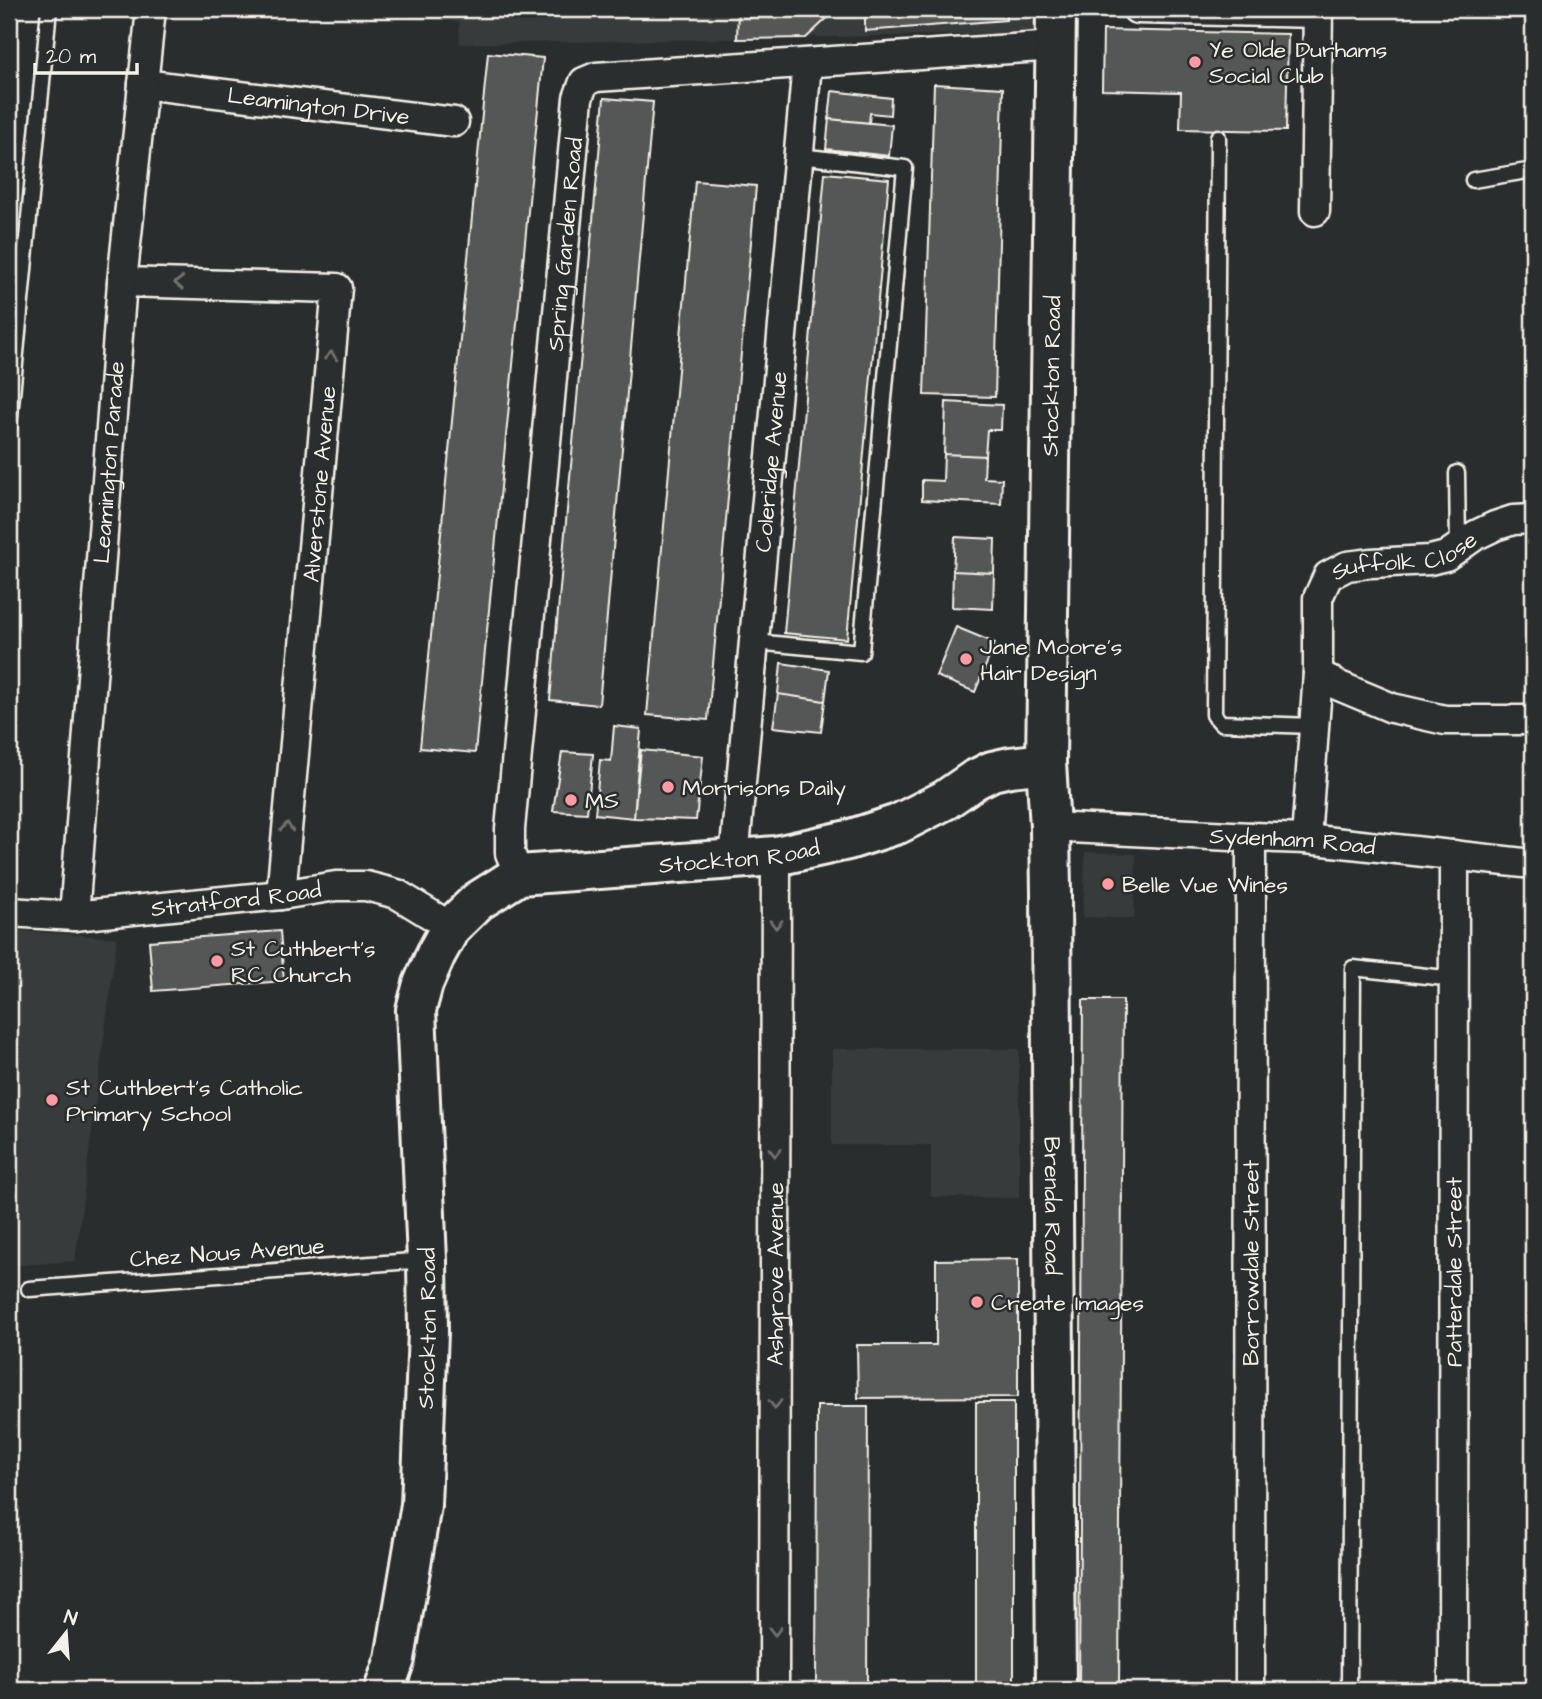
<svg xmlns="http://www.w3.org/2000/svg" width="1542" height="1699" font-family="'Architects Daughter',sans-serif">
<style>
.built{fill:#373a3a}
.building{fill:#555756;stroke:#f4f1e8;stroke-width:2}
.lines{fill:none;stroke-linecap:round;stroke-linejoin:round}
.lane-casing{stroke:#f4f1e8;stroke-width:19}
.street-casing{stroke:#f4f1e8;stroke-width:33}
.secondary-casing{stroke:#f4f1e8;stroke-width:44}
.lane{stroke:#2a2d2e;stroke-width:14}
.street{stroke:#2a2d2e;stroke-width:28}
.secondary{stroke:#2a2d2e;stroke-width:38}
.oneway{stroke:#71726f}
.poi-dot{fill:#ff9aa2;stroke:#2a2d2e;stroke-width:2.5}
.labels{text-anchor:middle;stroke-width:5;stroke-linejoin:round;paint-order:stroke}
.poi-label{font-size:23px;fill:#f4f1e8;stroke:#2a2d2e;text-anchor:start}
.street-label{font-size:23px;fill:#f4f1e8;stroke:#2a2d2e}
</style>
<rect width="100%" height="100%" fill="#2a2d2e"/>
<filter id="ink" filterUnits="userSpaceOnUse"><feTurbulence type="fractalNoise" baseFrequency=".0143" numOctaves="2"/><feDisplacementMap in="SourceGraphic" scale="14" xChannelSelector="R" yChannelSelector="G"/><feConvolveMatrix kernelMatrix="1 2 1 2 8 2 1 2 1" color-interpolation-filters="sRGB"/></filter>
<g filter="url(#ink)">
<path class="built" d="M326,9H1045L1044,33L460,44L459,22Z
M1085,852L1136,854L1134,919L1083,917Z
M9,930L117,938L75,1261L9,1266Z
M832,1049H1019V1198L931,1197V1145H832Z"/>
<path class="building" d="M738,9H837L806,38L737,39Z
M865,9H1006V20L865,31Z
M1103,30L1288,34L1286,131L1180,129L1181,92L1102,90Z
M488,53L543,58L475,753L420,748Z
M934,84L1003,88L995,397L924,395Z
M832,91L891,98L890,115L870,113L869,123L829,119Z
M604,98L653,102L599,705L550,700Z
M829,119L892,125L889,156L826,149Z
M825,173L889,179L847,639L784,633Z
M695,181L756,186L708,720L647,715Z
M946,402L1002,405L1001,430H987L985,456L944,454Z
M944,454L985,456L984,478L1002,479L1001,504L922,500V480L943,481Z
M955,537L995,539L994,573L953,571Z
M953,571L994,573L993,609L952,607Z
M956,627L995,643L975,692L936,676Z
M781,663L829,670L825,701L778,694Z
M778,694L825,701L821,732L773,727Z
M614,726L641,729L634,818L595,814L600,760L611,761Z
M641,750L703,756L696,820L634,818Z
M562,752L593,754L587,813L553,811Z
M280,931L284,981L153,991L149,941Z
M1083,1000H1123L1119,1690H1079Z
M1018,1259V1397L858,1398L857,1345H936V1260Z
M976,1402H1014V1690H976Z
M817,1406H868L867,1690H816Z"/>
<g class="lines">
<defs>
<path id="lane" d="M1218,137L1214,715L1221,723L1314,726
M1473,180L1533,170
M9,426L49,9
M1457,473L1458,547
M754,642L861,652L905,168L799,156
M29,1289L426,1260
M1349,1690L1353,968L1454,979"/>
<g id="street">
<path d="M1137,9L1318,13"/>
<path id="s1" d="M143,84L454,122"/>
<path d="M1315,211L1318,9"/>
<path d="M122,282L337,288L281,895"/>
<path d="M1318,673L1337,685L1392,708L1445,720H1533"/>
<path id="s2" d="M1050,827L1251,837L1306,839L1533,864"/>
<path id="s3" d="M1306,839L1318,673V598L1328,576L1347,566L1371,563L1430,560L1446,556L1476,535L1495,526L1513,520L1533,519"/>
<path id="s4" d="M734,859L807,64"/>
<path id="s5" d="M519,875L510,853V829L578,98L584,82L596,77L1055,46"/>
<path id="s6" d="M9,912L74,916L281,895L336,886H366L397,894L451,927"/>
<path id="s7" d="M74,916L122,282L151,9"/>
<path id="s8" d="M774,1690L776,856"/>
<path id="s9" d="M1250,1690L1251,837"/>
<path id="s10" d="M1453,1690L1454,855"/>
</g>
<g id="secondary">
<path id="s11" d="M1056,9L1046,763L1050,827L1051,894L1056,1690"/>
<path id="s12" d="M384,1690L395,1659L421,1505L428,1332L427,1260L416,1010L423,984L436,954L451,927L478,901L519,875L776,856L848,840L898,824L945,800L974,780L992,771L1010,767L1046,763"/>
</g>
</defs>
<use href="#lane" class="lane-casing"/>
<use href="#street" class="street-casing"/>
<use href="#secondary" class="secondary-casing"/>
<use href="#lane" class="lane"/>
<use href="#street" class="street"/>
<use href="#secondary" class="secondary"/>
</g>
<defs><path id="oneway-chevron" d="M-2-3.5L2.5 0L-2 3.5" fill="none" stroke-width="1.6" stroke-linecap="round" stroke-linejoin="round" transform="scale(1.75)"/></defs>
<g class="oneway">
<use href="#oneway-chevron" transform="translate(179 283) rotate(-178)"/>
<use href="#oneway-chevron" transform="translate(331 356) rotate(-85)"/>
<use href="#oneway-chevron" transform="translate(287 827) rotate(-85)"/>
<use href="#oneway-chevron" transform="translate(776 924) rotate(90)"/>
<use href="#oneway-chevron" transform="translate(775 1152) rotate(90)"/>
<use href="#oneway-chevron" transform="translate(775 1404) rotate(90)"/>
<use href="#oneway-chevron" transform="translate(775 1631) rotate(90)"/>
</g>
</g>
<g class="poi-dot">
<circle cx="1195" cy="62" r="7"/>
<circle cx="966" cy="659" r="7"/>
<circle cx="668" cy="787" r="7"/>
<circle cx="571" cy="800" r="7"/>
<circle cx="1108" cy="884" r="7"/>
<circle cx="217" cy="961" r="7"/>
<circle cx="52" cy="1100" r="7"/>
<circle cx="977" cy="1302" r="7"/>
</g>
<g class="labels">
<g class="poi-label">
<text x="1209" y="57">Ye Olde Durhams<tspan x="1209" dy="26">Social Club</tspan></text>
<text x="980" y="654">Jane Moore's<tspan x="980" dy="26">Hair Design</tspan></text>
<text x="682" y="795">Morrisons Daily</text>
<text x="585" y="808">MS</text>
<text x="1122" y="892">Belle Vue Wines</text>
<text x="231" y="956">St Cuthbert's<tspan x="231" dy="26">RC Church</tspan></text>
<text x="66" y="1095">St Cuthbert's Catholic<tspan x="66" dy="26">Primary School</tspan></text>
<text x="991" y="1310">Create Images</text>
</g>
<g class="street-label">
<text dy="8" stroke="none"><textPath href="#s1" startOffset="177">Leamington Drive</textPath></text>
<text dy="8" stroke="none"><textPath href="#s5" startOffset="635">Spring Garden Road</textPath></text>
<text transform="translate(1051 376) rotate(-89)" y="8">Stockton Road</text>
<text dy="8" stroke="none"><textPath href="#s7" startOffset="455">Leamington Parade</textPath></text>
<text dy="8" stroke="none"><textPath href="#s4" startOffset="399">Coleridge Avenue</textPath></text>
<text transform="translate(319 484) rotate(-85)" y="8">Alverstone Avenue</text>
<text dy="8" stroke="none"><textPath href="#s3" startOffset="346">Suffolk Close</textPath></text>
<text dy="8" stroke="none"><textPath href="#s2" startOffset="243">Sydenham Road</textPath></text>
<text dy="8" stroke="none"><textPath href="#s12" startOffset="1082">Stockton Road</textPath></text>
<text dy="8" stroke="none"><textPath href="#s6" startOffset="228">Stratford Road</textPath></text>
<text dy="8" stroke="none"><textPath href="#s11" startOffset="1197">Brenda Road</textPath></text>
<text transform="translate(227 1252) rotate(-4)" y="8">Chez Nous Avenue</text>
<text dy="8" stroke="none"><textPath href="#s9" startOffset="427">Borrowdale Street</textPath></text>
<text dy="8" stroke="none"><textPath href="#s10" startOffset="418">Patterdale Street</textPath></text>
<text dy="8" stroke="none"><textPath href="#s8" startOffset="416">Ashgrove Avenue</textPath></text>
<text dy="8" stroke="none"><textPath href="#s12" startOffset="366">Stockton Road</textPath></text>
</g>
</g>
<rect width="1542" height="1699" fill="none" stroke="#2a2d2e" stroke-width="35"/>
<rect x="18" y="18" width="1507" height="1664" fill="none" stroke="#f4f1e8" stroke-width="2.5" filter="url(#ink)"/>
<g transform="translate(66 1633) rotate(17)" stroke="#2a2d2e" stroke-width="5" paint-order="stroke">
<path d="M0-5L12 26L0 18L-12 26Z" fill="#f4f1e8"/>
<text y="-10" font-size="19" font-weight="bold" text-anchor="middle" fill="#f4f1e8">N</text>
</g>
<path d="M35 63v10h102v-10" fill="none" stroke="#f4f1e8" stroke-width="3.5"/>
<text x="46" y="63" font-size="21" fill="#f4f1e8" stroke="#2a2d2e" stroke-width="5" paint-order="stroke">20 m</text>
</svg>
